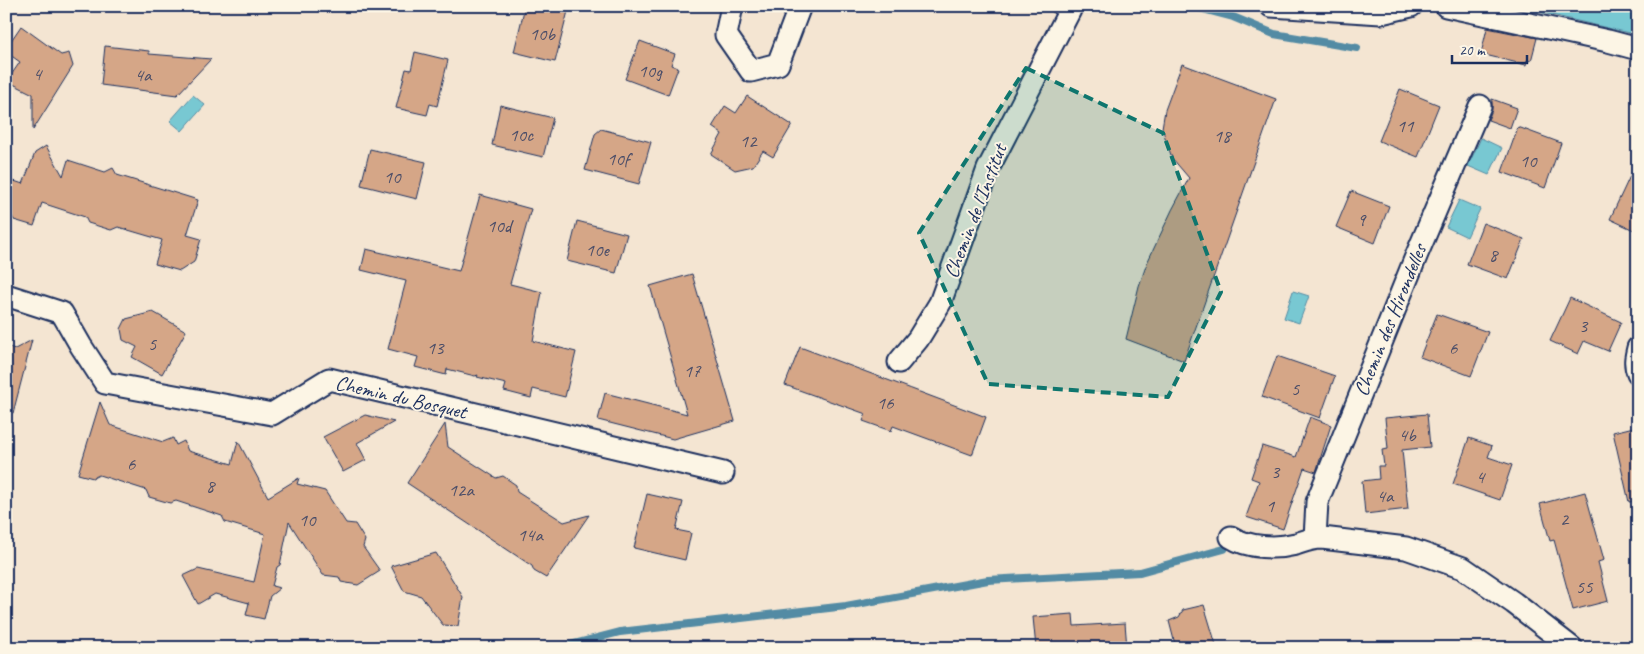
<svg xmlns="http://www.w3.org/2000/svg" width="1644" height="654" font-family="Caveat,sans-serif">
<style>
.water{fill:#78c8d2;stroke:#538ba4}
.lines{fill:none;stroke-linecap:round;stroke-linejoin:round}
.stream{stroke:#538ba4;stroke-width:8}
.building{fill:#d5a687;stroke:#1b2f5e}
.minor-casing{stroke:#1b2f5e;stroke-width:25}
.minor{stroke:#fcf5e5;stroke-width:21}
.marked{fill:#0f766e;fill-opacity:0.2;stroke:#0f766e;stroke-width:4;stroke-dasharray:10 6;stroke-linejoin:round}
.labels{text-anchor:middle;stroke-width:4;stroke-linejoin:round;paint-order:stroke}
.number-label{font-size:19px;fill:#4a4d68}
.street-label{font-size:21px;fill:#1b2f5e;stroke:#fcf5e5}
</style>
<rect width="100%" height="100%" fill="#f4e5d2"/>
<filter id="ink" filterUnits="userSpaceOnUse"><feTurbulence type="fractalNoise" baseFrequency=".02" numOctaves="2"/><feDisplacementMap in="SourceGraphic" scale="10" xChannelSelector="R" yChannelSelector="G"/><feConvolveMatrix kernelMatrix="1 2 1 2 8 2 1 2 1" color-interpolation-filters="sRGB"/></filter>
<g filter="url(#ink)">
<path class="water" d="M1513,6H1638V35Z
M193,95L205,105L182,131L170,121Z
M1481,138L1502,148L1489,175L1468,166Z
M1459,200L1480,209L1467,237L1446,227Z
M1293,291L1309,296L1299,323L1284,318Z"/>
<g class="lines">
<path class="stream" d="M1191,6L1233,17L1274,34L1357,48
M558,648L620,632L846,606L988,580L1140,572L1224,549"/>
</g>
<path class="building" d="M525,6H551L568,11L555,62L514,52Z
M21,26L61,55L69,53L73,66L33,130V94L7,81L20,62L6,52V48Z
M1487,28L1537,38L1531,61L1527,60L1526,65L1481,54Z
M640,41L675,54L671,65L678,68L668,95L625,79Z
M105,46L149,51V54L211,59L177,95L101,85Z
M415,52L448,60L437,106L430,104L427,115L396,108L406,69L411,70Z
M1182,64L1276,99L1184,361L1126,339L1139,286L1147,263L1172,210L1189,178L1172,158L1162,128L1165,110Z
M1400,89L1439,105L1418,157L1379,141Z
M747,96L792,125L773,157L763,151L753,166L735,170L711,154L722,134L712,127L725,106L736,113Z
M1492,99L1517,108L1510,128L1488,120L1492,110Z
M500,105L553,118L543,157L492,145Z
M1518,127L1561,143L1545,188L1502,172Z
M601,129L651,142L639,184L585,170L595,134Z
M46,146L63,176L68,160L105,172L113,168L117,175L198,200L187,235L201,239L194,262L180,271L155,264L162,240L118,227L111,230L88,223L85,217L42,203L34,226L14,220L6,205L14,181L23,184L35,153Z
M370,149L426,162L417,199L361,185Z
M1638,159V232L1610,219Z
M1351,191L1389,206L1375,243L1336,227Z
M480,195L531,209L510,284L542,292L533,341L576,352L565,397L533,389L531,398L504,391L506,384L477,377L478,375L475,376L447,369L446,375L415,367L418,357L388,349L406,281L361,270L366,249L459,271Z
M577,221L627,234L616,273L567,261Z
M1483,223L1524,239L1508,279L1467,264Z
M692,274L735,421L673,439L598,420L605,393L687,414L650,286Z
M1570,298L1621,322L1608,351L1584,341L1578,354L1550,341Z
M153,312L186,331L162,374L132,357L137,347L123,340L121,329L126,319Z
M1437,314L1488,332L1471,376L1420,357Z
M32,340L13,413H6V346L15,349Z
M800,347L986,417L972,455L893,426L891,431L863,421L866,414L785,385Z
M1277,356L1335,376L1320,418L1262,397Z
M100,402L110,425L163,442L173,438L176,445L184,441L188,451L232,464L238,441L268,497L299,478L297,484L325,491L346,523L355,524L365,540L363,547L380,571L358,585L341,582L339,577L323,575L289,522L280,565L277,567L272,586L280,588L270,596L264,619L246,615L249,603L215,594L198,604L183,576L198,569L254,582L265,534L225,522L222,516L176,501L170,503L149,497L146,490L99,475L93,478L78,474Z
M1427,414L1430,447L1402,450L1408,509L1365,514L1362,481L1379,479L1378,466H1384L1382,450L1388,449L1385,418Z
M365,415L394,422L357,443L366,460L343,472L323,437Z
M1310,417L1331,425L1316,472L1304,468L1283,529L1246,517L1259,481L1251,478L1262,446L1296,457Z
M445,424L448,447L496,478L503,476L516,485L517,492L564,522L589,515L546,578L534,571L532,566L407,483Z
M1638,426V501L1629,502L1613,432Z
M1469,438L1492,446L1488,457L1512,465L1500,500L1453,484Z
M1585,492L1604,560L1598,562L1608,601L1573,610L1554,540L1550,541L1540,504Z
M647,494L683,502L676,530L691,533L685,560L634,548Z
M436,553L463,597L458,626L443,625L421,596L404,591L391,566Z
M1204,605L1217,648H1176L1169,621L1179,617L1183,610Z
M1073,614L1074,626L1125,623L1127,648H1036L1033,617Z"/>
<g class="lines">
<defs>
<path id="minor" d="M732,6L726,35L751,71L778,64L800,6
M1271,6L1381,13L1411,6
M1446,6L1608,41L1638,49
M6,295L62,313L81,346L105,383L272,414L329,379L723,473
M1638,348C1636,356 1634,364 1638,373
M899,362L918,339L940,303L988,169L1070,10L1063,6
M1231,537C1248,548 1276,549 1296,544C1305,541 1312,538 1322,538L1406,548L1463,568L1514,603L1572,648
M1315,538L1317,502L1417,254L1480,106"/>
</defs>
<use href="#minor" class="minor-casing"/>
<use href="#minor" class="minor"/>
</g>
</g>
<path class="marked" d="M1026,68L1163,133L1221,292L1168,397L988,384L919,233Z"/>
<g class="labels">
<g class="number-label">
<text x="542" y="40">10b</text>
<text x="650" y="77">10g</text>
<text x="37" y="80">4</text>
<text x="143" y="81">4a</text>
<text x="1405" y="132">11</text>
<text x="521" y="141">10c</text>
<text x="1222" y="142">18</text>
<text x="748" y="147">12</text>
<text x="618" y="165">10f</text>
<text x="1528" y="167">10</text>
<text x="392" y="183">10</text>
<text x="1361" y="226">9</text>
<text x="499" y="232">10d</text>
<text x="597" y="256">10e</text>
<text x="1493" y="261">8</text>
<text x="1583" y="332">3</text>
<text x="152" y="350">5</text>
<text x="435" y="354">13</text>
<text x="1453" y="354">6</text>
<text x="692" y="377">17</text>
<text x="1295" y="395">5</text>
<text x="885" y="409">16</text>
<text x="1407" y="441">4b</text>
<text x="131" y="470">6</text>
<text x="1275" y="478">3</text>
<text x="1480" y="483">4</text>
<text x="210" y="492">8</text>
<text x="461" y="496">12a</text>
<text x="1385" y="502">4a</text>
<text x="1270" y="512">1</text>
<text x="1564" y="525">2</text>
<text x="307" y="526">10</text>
<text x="530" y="541">14a</text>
<text x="1584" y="593">55</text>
</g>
<g class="street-label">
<text transform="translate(975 211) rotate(-69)" y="7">Chemin de l'Institut</text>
<text transform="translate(1390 320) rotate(-68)" y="7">Chemin des Hirondelles</text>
<text transform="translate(401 397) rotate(13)" y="7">Chemin du Bosquet</text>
</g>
</g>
<rect width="1644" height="654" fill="none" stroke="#fcf5e5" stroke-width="25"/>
<rect x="12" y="12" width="1619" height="629" fill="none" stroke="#1b2f5e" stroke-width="2" filter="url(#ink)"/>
<path d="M1452 55v8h75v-8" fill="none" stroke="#1b2f5e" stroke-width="2.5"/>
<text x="1459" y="55" font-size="15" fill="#1b2f5e" stroke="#fcf5e5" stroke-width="4" paint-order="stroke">20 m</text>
</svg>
